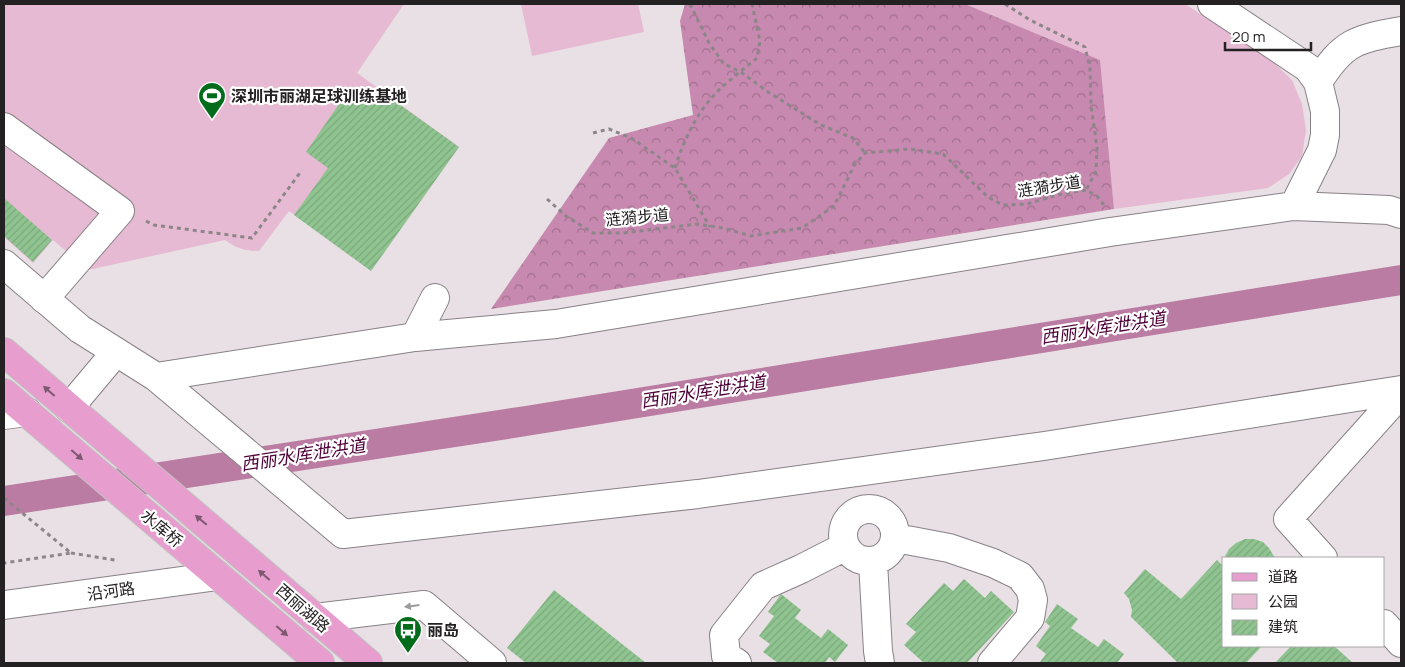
<svg xmlns="http://www.w3.org/2000/svg" width="1405" height="667" font-family="Manrope,'Noto Sans SC',sans-serif">
<style>
.green{fill:#e6bad3}
.forest{fill:url(#forest-crowns)}
.lines{fill:none;stroke-linecap:round;stroke-linejoin:round}
.canal{stroke:#ba7ca2;stroke-width:30}
.building{fill:url(#building-hatch)}
.minor-casing{stroke:#888185;stroke-width:30}
.major-casing{stroke:#c2c1c1;stroke-width:30}
.path{stroke:#8c8689;stroke-width:3;stroke-dasharray:4 4;stroke-linecap:butt}
.minor{stroke:#fff;stroke-width:28}
.major{stroke:#e79dce;stroke-width:28}
.oneway{fill:#7c5970}
.oneway2{fill:#9c9b9c}
.labels{text-anchor:middle;stroke-width:4.5;stroke-linejoin:round;paint-order:stroke}
.poi-label{font-size:16px;font-weight:bold;fill:#242123;stroke:#fff;text-anchor:start}
.street-label{font-size:16px;fill:#242123;stroke:#fff}
.water-label{font-size:18px;font-style:italic;fill:#4e0039;stroke:#fff}
</style>
<defs>
<pattern id="forest-crowns" width="20" height="18" patternUnits="userSpaceOnUse" patternTransform="scale(1.25)"><rect width="20" height="18" fill="#c789af"/><path d="M2 6a3 3 0 1 1 6 0M12 15a3 3 0 1 1 6 0" fill="none" stroke="#a1708e"/></pattern>
<pattern id="building-hatch" width="6" height="6" patternUnits="userSpaceOnUse" patternTransform="scale(1.25)"><rect width="6" height="6" fill="#8fc490"/><path d="M-1 1l2-2M0 6l6-6M5 7l2-2" fill="none" stroke="#7ba87c"/></pattern>
</defs>
<rect width="100%" height="100%" fill="#e8e0e4"/>
<path class="green" d="M4,4H404L357,73L459,147L371,271L289,211L259,251C244,251 236,248 225,240L88,270L53,240L33,263L4,237Z
M521,4H638L644,32L532,56Z
M965,4H1185L1273,62L1292,80L1302,104L1306,130L1302,156L1289,174L1268,188L1114,209L1099,60Z"/>
<path class="forest" d="M685,4H965L1100,60L1114,209L491,309L609,138L693,115L680,21Z"/>
<g class="lines">
<path class="canal" d="M4,501L526,421L1401,280"/>
</g>
<path class="building" d="M350,88L373,104L382,92L459,147L371,271L294,215L328,168L306,152Z
M4,198L52,240L33,262L4,236Z
M1245,539H1254L1263,542L1269,548L1275,558H1224L1229,549L1236,543Z
M1217,560L1224,567V646H1262L1246,663H1178L1131,617L1132,610L1129,599L1124,593L1145,569L1181,599Z
M964,579L985,598L991,591L1014,612L967,663H924L904,645L916,632L906,624L944,583L953,591Z
M554,590L646,663H526L507,648Z
M781,594L801,610L795,618L821,638L828,629L848,645L835,662L829,657L825,663H778L763,652L770,644L759,636L774,616L768,612Z
M1057,604L1078,619L1071,628L1098,647L1104,639L1124,654L1117,663L1040,662L1046,654L1036,646L1050,626L1045,622Z
M1291,646H1334L1353,663H1275Z"/>
<g class="lines">
<defs>
<path id="minor" d="M1212,4L1308,68L1318,82L1325,111V135L1322,150L1294,206
M1318,82C1343,42 1356,39 1401,31
M4,127L120,211L44,299
M4,264L80,329L156,377L343,534L698,494L1044,446L1401,390
M415,337L435,298
M156,377L415,337L556,324L1110,232L1294,206L1389,210L1401,214
M69,408L116,352
M4,415L27,412
M843 535a26 26 0 1 1 52 0a26 26 0 1 1-52 0Z
M896,538L949,548L993,563L1020,576L1030,589L1033,600L1030,618L992,663
M1323,558L1288,519L1401,393
M873,562L878,651L880,663
M4,605L218,576
M315,618L424,605L492,663
M1384,624L1401,643
M737,663L726,656L724,635L763,586L801,569L844,547"/>
<path id="major" d="M4,352L368,663
M4,393L320,663"/>
</defs>
<use href="#minor" class="minor-casing"/>
<use href="#major" class="major-casing"/>
<path class="path" d="M690,4L709,43L724,64L741,72L768,92L821,125L853,138L865,153
M1005,4L1030,20L1085,47L1090,68L1091,105L1097,148L1096,171L1086,190
M593,133L609,129L631,138L675,168L710,227
M675,168C684,139 697,112 718,91C730,79 744,69 757,58L760,41L752,4
M547,199L566,216L593,233H623L697,224L723,228L751,236L802,228L834,206L855,164L865,153L910,149L943,154L988,197L1003,205L1027,204L1057,195L1086,190L1097,196L1104,205
M146,221L154,225L252,238L302,170
M4,498L71,553L4,563
M71,553L115,560"/>
<use href="#minor" class="minor"/>
<use href="#major" class="major"/>
</g>
<defs><path id="oneway-solid" d="M-6-.8H1V-3.2L6.5 0L1 3.2V.8H-6Z" transform="scale(1.25)"/></defs>
<g class="oneway">
<use href="#oneway-solid" transform="translate(49 391) rotate(-139)"/>
<use href="#oneway-solid" transform="translate(77 455) rotate(41)"/>
<use href="#oneway-solid" transform="translate(201 520) rotate(-140)"/>
<use href="#oneway-solid" transform="translate(264 575) rotate(-139)"/>
<use href="#oneway-solid" transform="translate(282 631) rotate(41)"/>
</g>
<use class="oneway2" href="#oneway-solid" transform="translate(412 606) rotate(173)"/>
<defs>
<symbol id="stadium-pin" viewBox="-11 -11 22 30"><path d="M0 17L-7.5 6A9.5 9.5 0 1 1 7.5 6Z" fill="#026c1b" stroke="#fff"/><path d="M0-5a6.5 5 0 1 0 0 10a6.5 5 0 1 0 0-10ZM-3.5-1.8h7v3.6h-7Z" fill="#fff"/></symbol>
<symbol id="bus-pin" viewBox="-11 -11 22 30"><path d="M0 17L-7.5 6A9.5 9.5 0 1 1 7.5 6Z" fill="#026c1b" stroke="#fff"/><path d="M-5-6H5V4H4V6H2V4H-2V6H-4V4H-5ZM-3.5-4V0h7V-4ZM-3.5 1.2v1.5H-2V1.2ZM2 1.2v1.5H3.5V1.2Z" fill="#fff"/></symbol>
</defs>
<g fill-rule="evenodd">
<use href="#stadium-pin" x="196" y="80" width="32" height="43"/>
<use href="#bus-pin" x="392" y="614" width="32" height="43"/>
</g>
<g class="labels">
<g class="poi-label">
<text x="231" y="102">深圳市丽湖足球训练基地</text>
<text x="427" y="636">丽岛</text>
</g>
<g class="street-label">
<text transform="translate(1049 186) rotate(-9)" y="6">涟漪步道</text>
<text transform="translate(637 217) rotate(-5)" y="6">涟漪步道</text>
<text transform="translate(162 528) rotate(40)" y="6">水库桥</text>
<text transform="translate(111 591) rotate(-8)" y="6">沿河路</text>
<text transform="translate(303 608) rotate(41)" y="6">西丽湖路</text>
</g>
<g class="water-label">
<text transform="translate(1103 328) rotate(-9)" y="6">西丽水库泄洪道</text>
<text transform="translate(703 392) rotate(-9)" y="6">西丽水库泄洪道</text>
<text transform="translate(303 455) rotate(-9)" y="6">西丽水库泄洪道</text>
</g>
</g>
<rect width="1405" height="667" fill="none" stroke="#242123" stroke-width="10"/>
<rect x="1222" y="557" width="162" height="90" fill="#ffffff" stroke="#a7a6a7"/>
<rect x="1232" y="573" width="25" height="8" fill="#e79dce" stroke="#a7a6a7"/>
<text x="1268" y="582" font-size="15" fill="#242123">道路</text>
<rect x="1232" y="594" width="25" height="15" fill="#e6bad3" stroke="#a7a6a7"/>
<text x="1268" y="607" font-size="15" fill="#242123">公园</text>
<rect x="1232" y="620" width="25" height="15" fill="url(#building-hatch)" stroke="#a7a6a7"/>
<text x="1268" y="632" font-size="15" fill="#242123">建筑</text>
<path d="M1225 42v8h86v-8" fill="none" stroke="#242123" stroke-width="2.5"/>
<text x="1232" y="42" font-size="15" fill="#242123" stroke="#ffffff" stroke-width="4" paint-order="stroke">20 m</text>
</svg>
